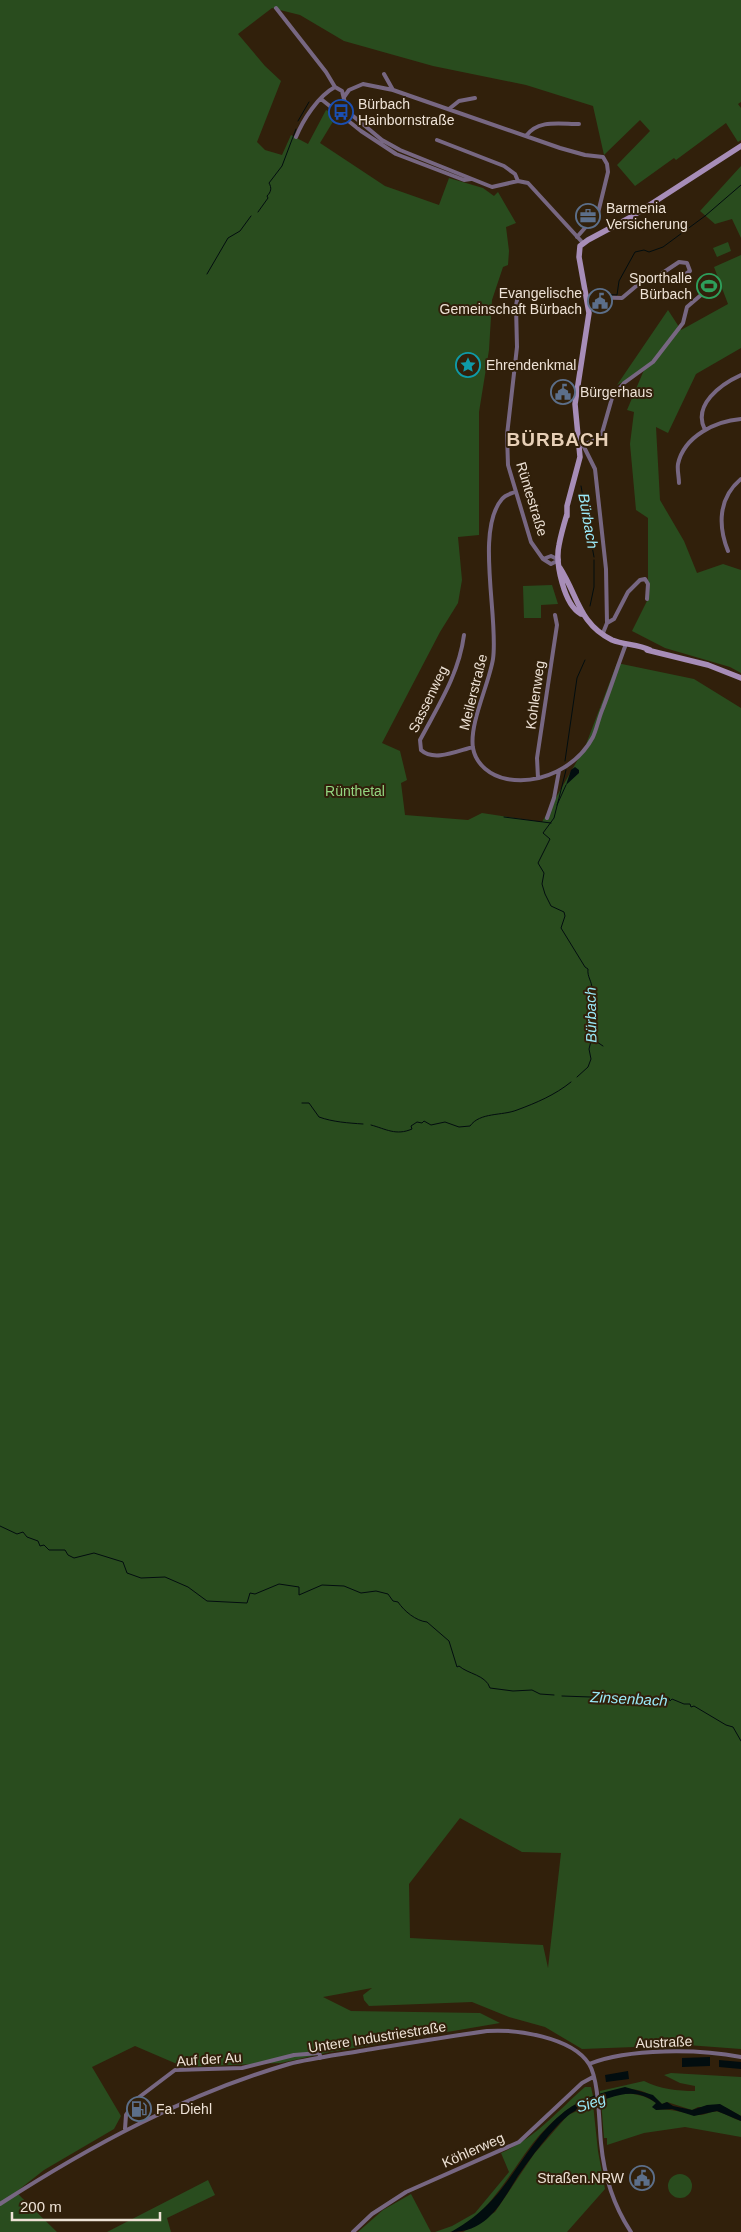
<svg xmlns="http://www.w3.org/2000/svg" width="741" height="2232" font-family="Helvetica,sans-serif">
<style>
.green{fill:#294c1e;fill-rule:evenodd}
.water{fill:#020d0f}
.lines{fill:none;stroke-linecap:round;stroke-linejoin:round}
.stream{stroke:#020d0f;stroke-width:1}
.street{stroke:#776782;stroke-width:4}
.secondary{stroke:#a78db8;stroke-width:5.5}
.labels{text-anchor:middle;stroke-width:4;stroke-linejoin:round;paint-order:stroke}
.poi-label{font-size:14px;fill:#eee2d6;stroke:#31200b;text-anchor:start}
.street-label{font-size:14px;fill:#eee2d6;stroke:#31200b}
.park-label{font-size:14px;fill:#94d681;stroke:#31200b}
.water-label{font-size:15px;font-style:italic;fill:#9ae9f8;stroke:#31200b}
.district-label{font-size:19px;font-weight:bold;letter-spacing:1px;fill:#e8d0b7;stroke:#31200b}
</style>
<rect width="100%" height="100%" fill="#31200b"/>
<path class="green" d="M0,0H741V102L738,104L741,108V140L738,142L726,123L676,160L674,158L635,186L617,165L650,131L640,120L604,155L593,106L526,85L433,66L344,41L300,15L272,8L238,34L265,66L281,81L257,142L265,150L282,155L291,135L308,144L326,110L337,115L320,143L385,186L439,205L449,178L483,188L494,196L498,192L516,223L506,227L509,251L508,265L503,267L492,300L489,350L479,412V535L458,537L462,580L458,603L440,632L382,743L400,751L407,780L401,783L405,815L468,820L482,813L542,822L585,747L617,663L694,679L741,708V2049L687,2045L582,2049L545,2027L509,2017L472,2002L369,2006L364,2000L363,1995L372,1988L323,1997L351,2011L480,2013L500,2023L330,2052L281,2063L184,2067L135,2046L92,2067L121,2116L114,2129L44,2170L16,2192L57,2232H0ZM460,1818L522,1852L561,1853L548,1968L543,1945L410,1938L409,1884Z
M741,166V238L732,219L715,224L700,211Z
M728,242L731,251L717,257L713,248Z
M741,255V348L696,374L668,433L656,427L660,500L684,541L697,573L723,564L741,570V673L730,667L665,648L632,631L648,599V518L636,510L630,444L634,412L627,410L644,370L617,385L668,310L681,330L728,304L714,267Z
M552,585L558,604L541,605V618H524L523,586Z
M671,2073L741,2077V2116L725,2107H698L692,2110L667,2102L662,2104C643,2085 623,2087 600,2094V2091L644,2081C660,2089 677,2091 695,2091V2086L680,2083L664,2075Z
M585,2087H591L593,2096C569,2105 549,2123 533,2143C514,2167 481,2226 450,2232C445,2232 439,2232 435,2232L452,2226L475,2213L509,2172L501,2153C537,2137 556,2112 585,2087Z
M622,2093C636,2094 645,2095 656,2103V2110C672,2108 684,2114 700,2115C706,2115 713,2110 719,2112C727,2114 733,2119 741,2121V2137L685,2127L644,2133L607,2145V2138H604L601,2100Z
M593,2104L598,2151L605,2189L567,2232H463L495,2212L534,2154L568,2115Z
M668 2186a12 12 0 1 1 24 0a12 12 0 1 1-24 0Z
M208,2180L215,2195L167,2218L171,2232H107Z
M411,2194L431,2232H358L383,2210Z"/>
<path class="water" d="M575,767L579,770V773L566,785L571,770Z
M710,2057V2066L682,2067V2058Z
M719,2060L741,2062V2069L719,2067Z
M628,2071L629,2079L606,2082L605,2075Z
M625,2087L653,2095L662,2104L667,2102L673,2106L692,2110L707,2105L720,2104L741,2116V2121L717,2111L694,2116L672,2109L656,2110L652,2107L656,2103C641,2091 626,2092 609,2098C596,2102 580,2107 570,2114C553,2127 530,2159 518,2176C501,2203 488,2232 451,2232C467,2223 480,2213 493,2199C518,2171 534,2135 565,2111C582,2098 604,2092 625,2087Z"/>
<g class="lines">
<path class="stream" d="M298,121L309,102
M258,212L268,198L267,196C271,192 272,188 269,183L282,166L296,129
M207,274L228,238L240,231L251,216
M598,294L617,295L619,281L635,252L644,250L649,252L663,247L705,216L741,185
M569,395V403
M581,486L594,557
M590,606L594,587V560
M565,761L577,678L585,660
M566,770L554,818L543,833L550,839L538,863L544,873L542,884L545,894L551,906L564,912L565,916L561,928L585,967L588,969C587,977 592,981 592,989C593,997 589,1001 593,1009L591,1015L593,1033L589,1049L591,1059L588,1067L577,1077
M557,805L566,785
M504,817L551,823
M591,1038L603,1046
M302,1103H309L319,1117C333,1122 348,1123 363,1124
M371,1125C386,1129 396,1136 412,1129L411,1126L417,1122L422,1123L424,1121L431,1125L445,1122L459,1127L470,1126C480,1112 502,1116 517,1110C536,1103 555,1095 571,1082
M0,1526L17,1534L23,1532L27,1537L38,1541L40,1546L44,1545L49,1550H65L68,1555L74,1558L94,1553L123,1562L127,1573L141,1578L165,1577L188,1587L207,1601L247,1603L250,1593L255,1594L279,1584L299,1587V1595L322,1585L344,1586L361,1593L376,1591L388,1594L393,1601L398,1602C404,1611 416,1621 427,1622L449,1641L457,1667L459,1666C468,1674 486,1675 490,1688L513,1691L532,1690L540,1694L554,1695
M562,1696L648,1699L651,1698L658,1700L669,1698L670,1701L672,1699L684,1704H690L691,1707L694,1706L726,1725L733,1727L741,1741"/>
<path class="street" d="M276,8L326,72L335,87L342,91L347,111L382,140L400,150L492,187L518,181L528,183L583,243
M384,74L393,90
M344,97L349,90L363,84L393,90L560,148L585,155L603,157L607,164L608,172L598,213L577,237
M321,99L361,131L396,154L464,180L471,179
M330,106L347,111
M449,109L459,101L475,98
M526,136C538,119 560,124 579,124
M296,137C303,120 318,96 335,87
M437,140L504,166L515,174L518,181
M518,294L516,306L517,347L507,435L508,465L531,542L543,559L551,564L559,560
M587,297L622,298L641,282L661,274L679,262L687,263L690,271L676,281
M705,430C692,405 721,384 741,375
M581,445H583L595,469L606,569L607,623L603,633
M583,445L597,439L602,433L612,398L624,383L653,362L683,323L687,307L701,295
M679,483C679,477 677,470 678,464C684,436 716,421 741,419
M515,492C510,494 505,495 502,499C475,530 499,619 493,659C489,684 469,724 473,748C476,765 491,776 507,779C541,785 577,767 593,737C597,728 599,717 603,708C611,687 618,665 626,644
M728,551C718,526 718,498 741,479
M543,559L551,556L559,560
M607,623L614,619L628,592L640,580L645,579L648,584L647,599
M464,635C459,674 438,706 420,740L421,750C434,762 457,751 473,747
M538,778L537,758L557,625L555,615
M547,818L554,798L559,771
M589,2064C629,2048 699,2049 741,2057
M125,2129L126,2115L138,2098L175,2070L242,2068L294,2055L319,2053L321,2058
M0,2204C90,2146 186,2094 289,2064C312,2058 337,2055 360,2051C403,2044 445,2037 487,2031C516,2029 572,2037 589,2064C599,2079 599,2124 601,2143C604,2175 613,2205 631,2232
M353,2232L372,2214L406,2192L519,2142L582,2083L593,2077"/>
<path class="secondary" d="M567,514C564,524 561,534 559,545C555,563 564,605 581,614
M567,516V506L580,457L575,404L589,313L579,257L580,246L588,240L631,217L741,146
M560,568C578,596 579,624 612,640C624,645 638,644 650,650
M647,650L708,665L741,678"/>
</g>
<defs>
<symbol id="bus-ring" viewBox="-11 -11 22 22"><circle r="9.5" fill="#31200b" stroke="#1a4fb4" stroke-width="1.5"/><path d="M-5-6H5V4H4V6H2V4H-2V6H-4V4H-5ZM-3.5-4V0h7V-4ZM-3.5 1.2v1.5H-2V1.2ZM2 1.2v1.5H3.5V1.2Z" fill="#1a4fb4"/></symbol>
<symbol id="office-ring" viewBox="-11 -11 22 22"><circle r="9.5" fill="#31200b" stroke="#5c6f8a" stroke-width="1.5"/><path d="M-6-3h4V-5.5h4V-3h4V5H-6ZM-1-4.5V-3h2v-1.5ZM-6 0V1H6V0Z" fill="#5c6f8a"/></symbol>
<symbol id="stadium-ring" viewBox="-11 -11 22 22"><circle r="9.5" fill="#31200b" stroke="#2e9e5b" stroke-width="1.5"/><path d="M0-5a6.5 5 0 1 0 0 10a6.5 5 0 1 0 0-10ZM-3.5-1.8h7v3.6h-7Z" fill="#2e9e5b"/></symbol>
<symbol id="civic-ring" viewBox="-11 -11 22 22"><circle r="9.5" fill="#31200b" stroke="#5c6f8a" stroke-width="1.5"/><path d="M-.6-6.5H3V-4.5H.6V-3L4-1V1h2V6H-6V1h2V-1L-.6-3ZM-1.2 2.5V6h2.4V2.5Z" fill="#5c6f8a"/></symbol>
<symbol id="sight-ring" viewBox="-11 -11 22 22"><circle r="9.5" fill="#31200b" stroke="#0f9aa8" stroke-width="1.5"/><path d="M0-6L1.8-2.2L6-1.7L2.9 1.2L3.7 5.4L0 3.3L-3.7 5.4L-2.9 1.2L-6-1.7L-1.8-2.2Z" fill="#0f9aa8"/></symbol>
<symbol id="fuel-ring" viewBox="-11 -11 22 22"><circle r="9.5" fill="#31200b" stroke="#5c6f8a" stroke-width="1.5"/><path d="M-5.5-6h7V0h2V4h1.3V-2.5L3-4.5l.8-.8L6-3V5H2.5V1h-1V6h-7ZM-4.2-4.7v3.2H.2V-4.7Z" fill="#5c6f8a"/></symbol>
</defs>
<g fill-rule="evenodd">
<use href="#bus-ring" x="327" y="98" width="28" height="28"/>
<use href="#office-ring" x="574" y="202" width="28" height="28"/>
<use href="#stadium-ring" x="695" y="272" width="28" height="28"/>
<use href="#civic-ring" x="586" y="287" width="28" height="28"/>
<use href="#sight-ring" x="454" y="351" width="28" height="28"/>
<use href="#civic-ring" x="549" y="378" width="28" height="28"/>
<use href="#fuel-ring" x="125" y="2095" width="28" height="28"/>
<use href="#civic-ring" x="628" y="2164" width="28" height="28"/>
</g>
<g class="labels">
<g class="poi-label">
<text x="358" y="109">Bürbach<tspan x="358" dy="16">Hainbornstraße</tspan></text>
<text x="606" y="213">Barmenia<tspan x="606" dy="16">Versicherung</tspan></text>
<text x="692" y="283" text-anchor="end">Sporthalle<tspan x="692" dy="16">Bürbach</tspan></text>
<text x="582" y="298" text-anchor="end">Evangelische<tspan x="582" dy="16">Gemeinschaft Bürbach</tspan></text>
<text x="486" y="370">Ehrendenkmal</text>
<text x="580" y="397">Bürgerhaus</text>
<text x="156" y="2114">Fa. Diehl</text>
<text x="624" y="2183" text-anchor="end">Straßen.NRW</text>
</g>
<g class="street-label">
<text transform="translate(532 499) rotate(73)" y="5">Rüntestraße</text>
<text transform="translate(473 692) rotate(-76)" y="5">Meilerstraße</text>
<text transform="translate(535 695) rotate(-82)" y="5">Kohlenweg</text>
<text transform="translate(428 699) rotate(-64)" y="5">Sassenweg</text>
<text transform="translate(377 2037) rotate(-9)" y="5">Untere Industriestraße</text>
<text transform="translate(664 2042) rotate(-2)" y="5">Austraße</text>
<text transform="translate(209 2059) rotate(-4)" y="5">Auf der Au</text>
<text transform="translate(473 2150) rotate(-24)" y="5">Köhlerweg</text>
</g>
<g class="park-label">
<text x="355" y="796">Rünthetal</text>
</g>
<g class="water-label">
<text transform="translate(588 521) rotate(80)" y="5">Bürbach</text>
<text transform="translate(591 1015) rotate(-91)" y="5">Bürbach</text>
<text transform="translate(629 1699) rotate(3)" y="5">Zinsenbach</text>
<text transform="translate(591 2103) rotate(-20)" y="5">Sieg</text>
</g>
<g class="district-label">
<text x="558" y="446">BÜRBACH</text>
</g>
</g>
<path d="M12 2212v8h148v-8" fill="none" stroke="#eee2d6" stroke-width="2.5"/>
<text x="20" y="2212" font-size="15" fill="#eee2d6" stroke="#31200b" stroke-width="4" paint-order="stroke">200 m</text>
</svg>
